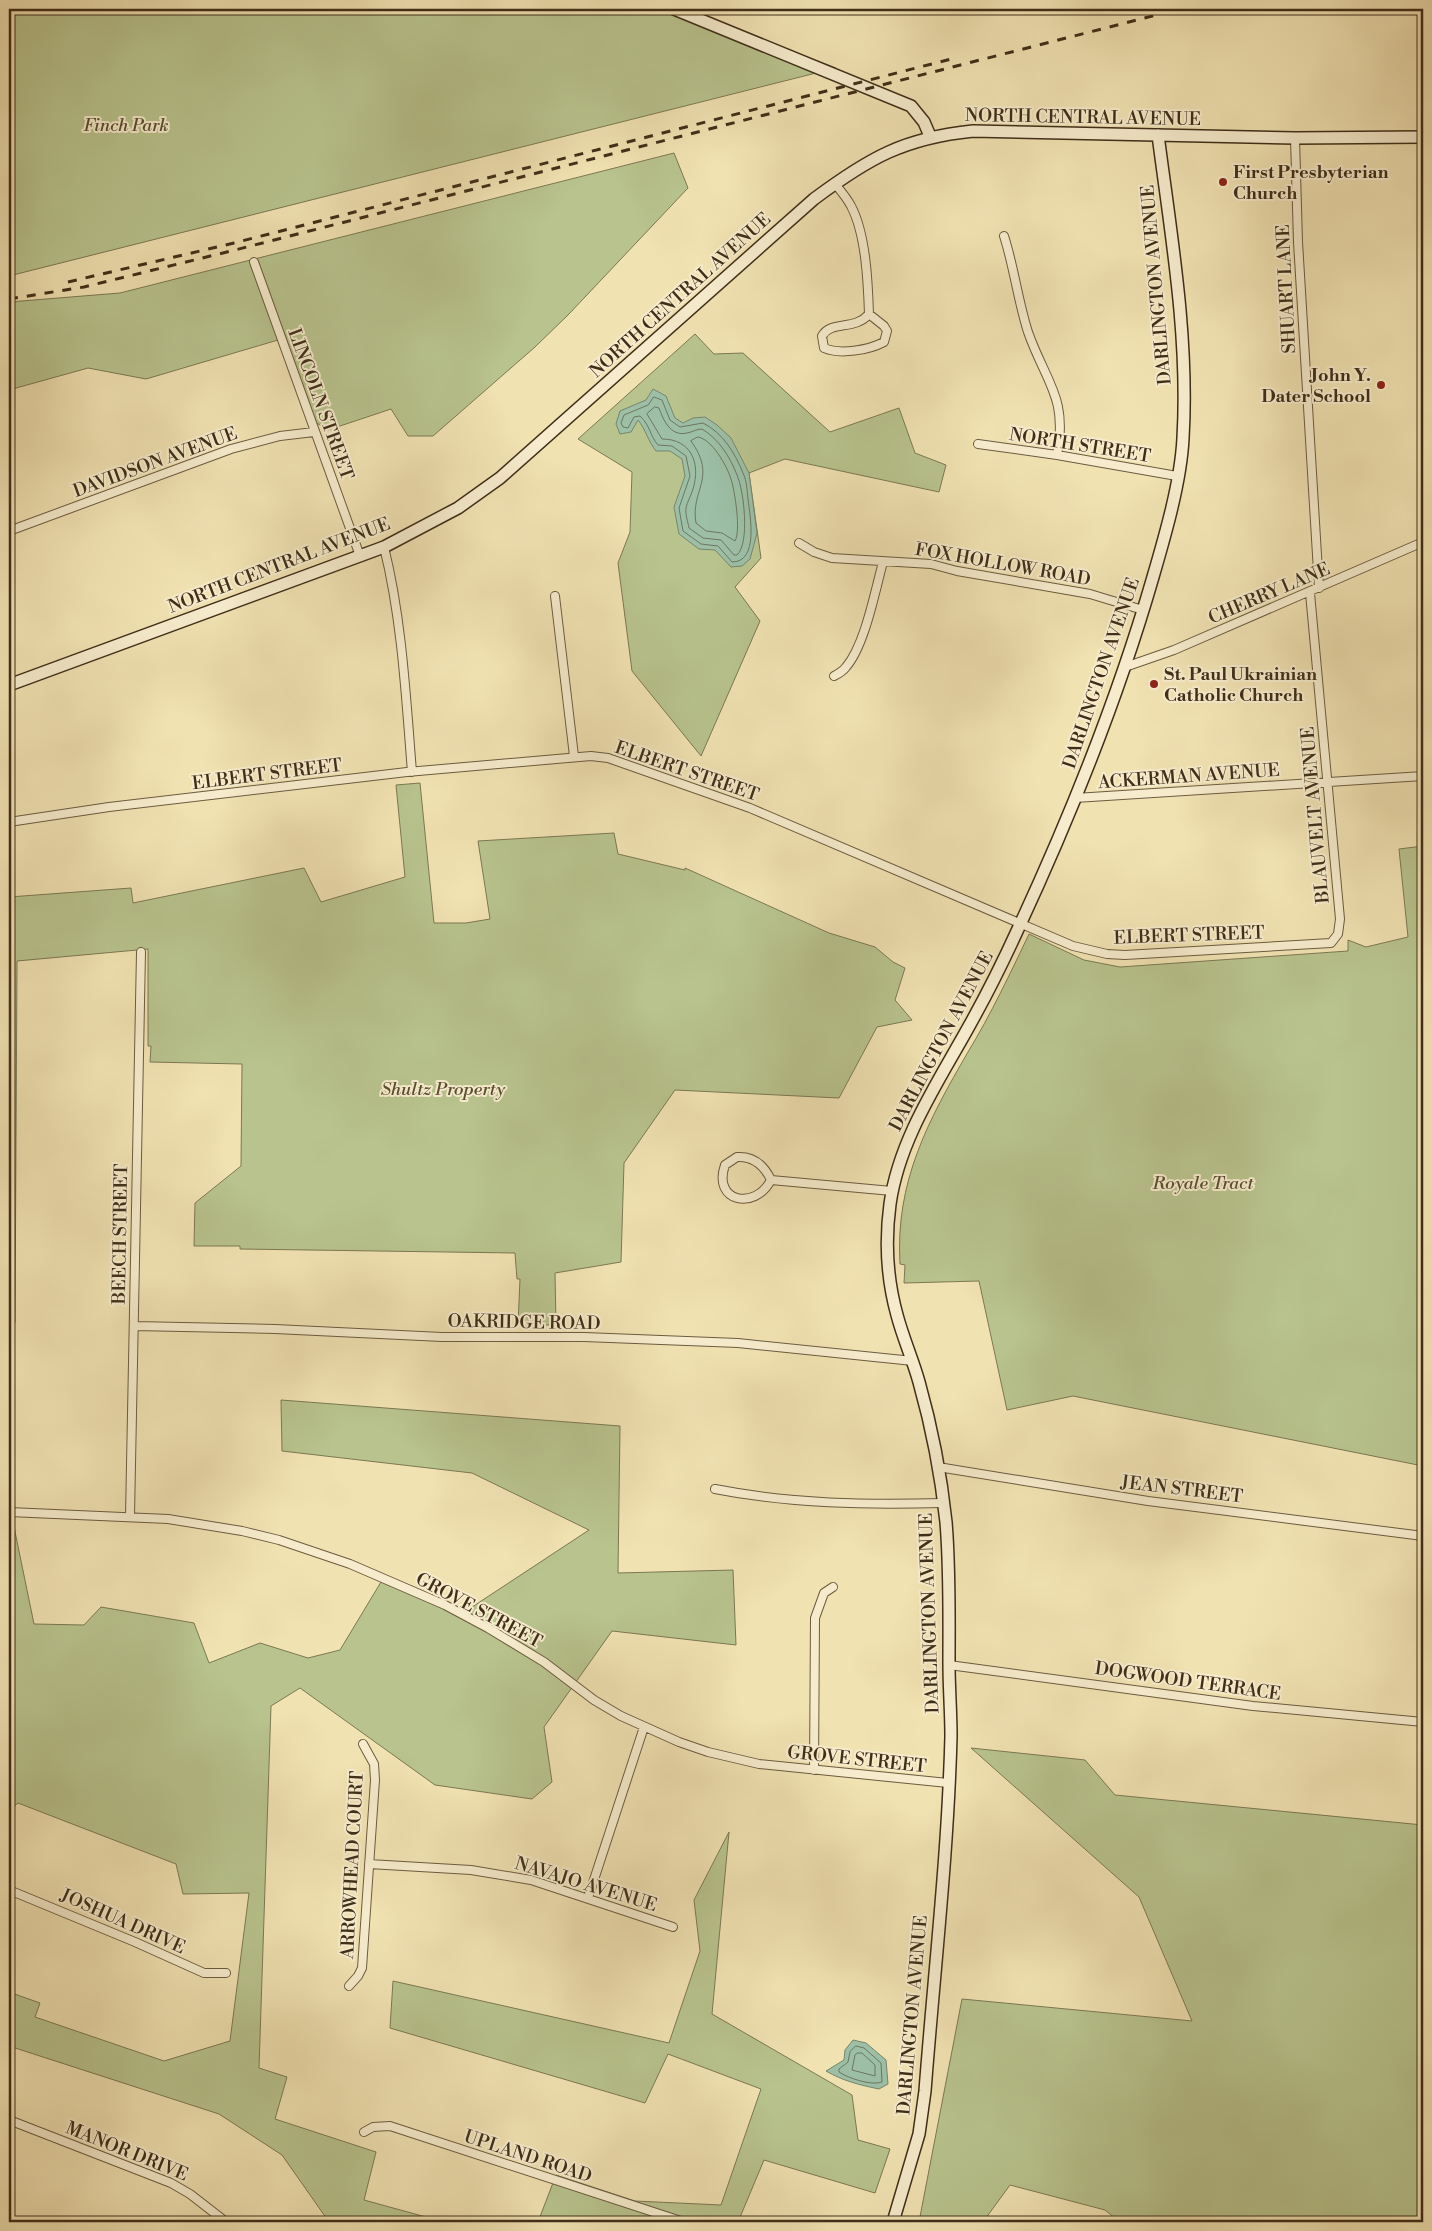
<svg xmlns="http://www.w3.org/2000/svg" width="1432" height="2231" font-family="'Libre Bodoni',serif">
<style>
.green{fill:#b8c38d;stroke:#7c7853}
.water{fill:#9cbfa6;stroke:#77856e}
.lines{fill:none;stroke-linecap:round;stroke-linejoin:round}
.shore{stroke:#6e7660;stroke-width:1}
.street-casing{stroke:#6c5b3f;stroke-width:10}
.secondary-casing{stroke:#402e19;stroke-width:14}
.street{stroke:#f6eccd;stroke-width:8}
.secondary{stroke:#f6eccd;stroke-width:11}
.rail{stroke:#402e19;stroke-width:3;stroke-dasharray:9 9;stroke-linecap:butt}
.poi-dot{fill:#8f2418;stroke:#f6eccd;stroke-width:2}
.labels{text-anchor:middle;stroke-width:4;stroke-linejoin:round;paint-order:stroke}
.street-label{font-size:18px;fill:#402e19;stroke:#f6eccd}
.park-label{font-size:18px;font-style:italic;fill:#584c30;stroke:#f6eccd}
.poi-label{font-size:18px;font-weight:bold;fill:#402e19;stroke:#f6eccd;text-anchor:start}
</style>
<rect width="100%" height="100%" fill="#f1e2b2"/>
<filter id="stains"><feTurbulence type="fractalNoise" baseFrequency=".004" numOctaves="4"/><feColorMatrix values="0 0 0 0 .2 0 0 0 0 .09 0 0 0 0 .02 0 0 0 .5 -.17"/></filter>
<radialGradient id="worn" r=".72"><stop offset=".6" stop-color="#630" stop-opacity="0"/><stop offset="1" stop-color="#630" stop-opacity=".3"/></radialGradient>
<path class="green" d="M9,9H682L836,68L9,276Z
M674,153L688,188L568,315L535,347L433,436H408L391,409L328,430L307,417L278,340L146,379L88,368L9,390V302L120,293Z
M695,334L714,354L743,353L830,432L899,408L915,453L946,465L939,492L785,459L749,473L761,558L735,587L760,621L701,756L632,671L618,563L630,532L632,472L578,439Z
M420,783L434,923H466L490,919L478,841L614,833L618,854L685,870V868L829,933L875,947L893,962L905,968L895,1000L912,1020L877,1027L839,1098L675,1090L624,1163L621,1262L555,1273L556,1325H518L520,1279H517L515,1253L240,1249V1246H194L195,1203L241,1166L242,1064L150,1062L151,1046H148V949L17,961L15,1323H9V897L131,888L133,903L304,868L321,902L405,877L396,785Z
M1423,846V1466L1073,1396L1007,1410L979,1281L904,1283L905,1265L900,1264C895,1182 928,1121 968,1052C991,1014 1010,974 1029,934L1084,960L1120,967L1348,951V940L1366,947L1408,937L1399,849Z
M281,1400L620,1426L618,1573L733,1570L736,1645L612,1631L544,1727L552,1782L532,1799L435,1785L300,1688L271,1706L259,2068L287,2077L275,2119L376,2152L364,2200L444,2222H329L282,2155L219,2114L9,2046V1992L40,2003L35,2017L164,2061L230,2041L249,1893L183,1894L176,1864L18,1803L9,1811V1521L13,1522L34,1624L84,1625L101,1607L194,1623L209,1663L260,1643L308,1658L340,1650L384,1577L463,1613L589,1530L472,1473L282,1451Z
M971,1748L1085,1760L1115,1795L1423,1825V2222H1120L1105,2210L1010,2185L983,2222H919L962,1999L1192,2021L1139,1897Z
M729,1832L712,2014L852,2095L858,2140L890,2149L875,2193L764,2160L738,2222H538L556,2175L635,2201L721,2205L761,2089L668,2054L645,2103L390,2028L393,1981L669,2043L700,1951L694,1900Z"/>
<path class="water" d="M653,389L666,396L675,418L683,423L693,418L705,417L717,425L731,438L749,473L757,533L750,559L742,566L731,567L715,550L699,549L679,534L674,507L685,476L682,459L670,451H656C648,441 646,430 638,420L631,432L620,434L616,424L620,411L646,400Z
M853,2040L866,2043L886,2060L888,2084L879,2089C860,2085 843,2081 826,2071L844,2060L845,2050Z"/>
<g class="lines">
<path class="shore" d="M654,397L662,400L670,420L680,427L703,423C723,433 735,453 743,473C747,481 747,491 748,499C750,516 759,562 732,562L718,546L701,544L683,531L679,508L690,476L686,456L672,446L658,445C650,436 650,425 640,416L634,417L628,428L623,427L621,423L624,415L648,405Z
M655,407L659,408C663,419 670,437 687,433C693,432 696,429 702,429C719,439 730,457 737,475C744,491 750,543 737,555H734L721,540L703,538L689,528C688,522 685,514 686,508C687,502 691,496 693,489C701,463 691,439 662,439L647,414Z
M698,437C712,439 727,466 731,479C735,492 741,531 735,541L722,533L706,531L696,523C690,490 718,478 691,441Z
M856,2046L864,2048L881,2063L882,2082C871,2086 848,2078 839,2072V2069L848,2062L850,2052Z
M858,2053H862L875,2065V2076L852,2070L855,2055Z"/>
<defs>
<path id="street" d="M1295,138L1298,242L1319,588
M835,184C841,191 847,198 851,206C866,234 868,283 869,314
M1004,236C1014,267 1018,301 1028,332C1046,383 1068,397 1057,455
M254,262L360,556
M869,314L884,326L887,331L884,342C869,350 840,355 824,348L822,336C831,320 855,331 869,314Z
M978,444L1057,455L1177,476
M9,531L231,449L280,436L314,432
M799,543L814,552L832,558L931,564L957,571L1090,594L1143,610
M384,547C402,619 406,698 412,772
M555,596L574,756
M1125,667L1174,650L1423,542
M834,676C838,674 843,671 846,667C865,645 875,591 883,562
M1075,798L1423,776
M9,822L109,807L407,772L591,756L608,758L750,808L1073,946L1107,954L1125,955L1331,943L1338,934L1340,919L1310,593
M737,1157C753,1156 764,1165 771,1180C755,1211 712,1202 725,1165Z
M771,1180L892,1191
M134,1326L275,1329L442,1337H584L738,1343L913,1361
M938,1467L1148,1501L1423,1536
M715,1489C791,1504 867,1505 943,1503
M9,1512L168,1519L242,1531L279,1540L350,1564L445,1605L488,1628L544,1662L594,1700L621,1716L679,1742L708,1752L759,1764L948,1783
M130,1516L141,952
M949,1665L1253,1706L1423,1722
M814,1770L815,1618L824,1593L833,1587
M369,1864L471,1870L531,1880L673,1927
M9,1890L135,1942L204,1973H226
M588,1898L644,1727
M349,1986L358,1976L362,1968L375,1780L374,1764L363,1744
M9,2120L171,2183L190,2194L226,2222
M364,2132L373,2127L390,2126L684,2222"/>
<path id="secondary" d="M674,9L911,106L924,122L930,136
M9,685L384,547L458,508L500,478L814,199C869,158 904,138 973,131L1295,138L1423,137
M893,2222L919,2134L925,2091C934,1973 948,1854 951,1736C951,1712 949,1688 949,1664C949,1617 950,1570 946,1522C941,1475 932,1428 919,1382C913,1360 903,1338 897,1315C887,1279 885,1241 890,1204C899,1140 937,1084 968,1028C986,996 1003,962 1018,929C1071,815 1118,698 1153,577C1165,536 1181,481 1183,438C1189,337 1171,235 1158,135"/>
</defs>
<use href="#street" class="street-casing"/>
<use href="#secondary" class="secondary-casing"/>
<use href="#street" class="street"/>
<use href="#secondary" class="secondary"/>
<path class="rail" d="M68,282L234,243L955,58
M9,299L84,287L235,250L1180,9"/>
</g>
<g class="poi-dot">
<circle cx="1223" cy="182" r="5"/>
<circle cx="1381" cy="385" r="5"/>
<circle cx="1154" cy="684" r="5"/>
</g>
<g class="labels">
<g class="street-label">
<text transform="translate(1083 117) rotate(1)" y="6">NORTH CENTRAL AVENUE</text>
<text transform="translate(1156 285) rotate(-95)" y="6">DARLINGTON AVENUE</text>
<text transform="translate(1286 289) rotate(-93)" y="6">SHUART LANE</text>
<text transform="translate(680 295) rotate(-42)" y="6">NORTH CENTRAL AVENUE</text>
<text transform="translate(321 404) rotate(70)" y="6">LINCOLN STREET</text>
<text transform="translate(1080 445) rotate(9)" y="6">NORTH STREET</text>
<text transform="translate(155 462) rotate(-20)" y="6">DAVIDSON AVENUE</text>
<text transform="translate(1003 564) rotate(10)" y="6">FOX HOLLOW ROAD</text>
<text transform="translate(279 565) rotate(-21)" y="6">NORTH CENTRAL AVENUE</text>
<text transform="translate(1269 593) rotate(-23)" y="6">CHERRY LANE</text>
<text transform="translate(1101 673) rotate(-71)" y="6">DARLINGTON AVENUE</text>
<text transform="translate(687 771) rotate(19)" y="6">ELBERT STREET</text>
<text transform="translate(267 774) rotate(-7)" y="6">ELBERT STREET</text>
<text transform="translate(1189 776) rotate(-4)" y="6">ACKERMAN AVENUE</text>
<text transform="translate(1315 815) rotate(-95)" y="6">BLAUVELT AVENUE</text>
<text transform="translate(1189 935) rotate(-2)" y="6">ELBERT STREET</text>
<text transform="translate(941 1041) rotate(-62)" y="6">DARLINGTON AVENUE</text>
<text transform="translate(120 1234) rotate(-89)" y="6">BEECH STREET</text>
<text transform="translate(524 1322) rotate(1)" y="6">OAKRIDGE ROAD</text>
<text transform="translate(1182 1489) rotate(7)" y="6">JEAN STREET</text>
<text transform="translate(479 1610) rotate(28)" y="6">GROVE STREET</text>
<text transform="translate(929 1613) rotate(-92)" y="6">DARLINGTON AVENUE</text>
<text transform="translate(1188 1681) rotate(8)" y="6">DOGWOOD TERRACE</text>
<text transform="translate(857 1759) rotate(6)" y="6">GROVE STREET</text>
<text transform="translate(352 1865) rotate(-87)" y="6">ARROWHEAD COURT</text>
<text transform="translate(586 1884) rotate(17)" y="6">NAVAJO AVENUE</text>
<text transform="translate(123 1921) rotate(24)" y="6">JOSHUA DRIVE</text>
<text transform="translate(912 2015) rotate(-85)" y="6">DARLINGTON AVENUE</text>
<text transform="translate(127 2151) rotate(22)" y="6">MANOR DRIVE</text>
<text transform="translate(528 2156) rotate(18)" y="6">UPLAND ROAD</text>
</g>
<g class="park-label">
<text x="126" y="131">Finch Park</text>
<text x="443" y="1095">Shultz Property</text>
<text x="1203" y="1189">Royale Tract</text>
</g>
<g class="poi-label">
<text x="1233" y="178">First Presbyterian<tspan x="1233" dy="21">Church</tspan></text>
<text x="1371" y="381" text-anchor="end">John Y.<tspan x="1371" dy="21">Dater School</tspan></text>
<text x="1164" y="680">St. Paul Ukrainian<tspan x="1164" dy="21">Catholic Church</tspan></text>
</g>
</g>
<rect width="1432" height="2231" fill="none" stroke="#f1e2b2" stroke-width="30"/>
<rect x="10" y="10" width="1412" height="2211" fill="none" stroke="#402e19" stroke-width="2.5"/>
<rect x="15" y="15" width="1402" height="2201" fill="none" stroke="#402e19"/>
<rect width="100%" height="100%" filter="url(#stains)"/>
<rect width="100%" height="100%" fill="url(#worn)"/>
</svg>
